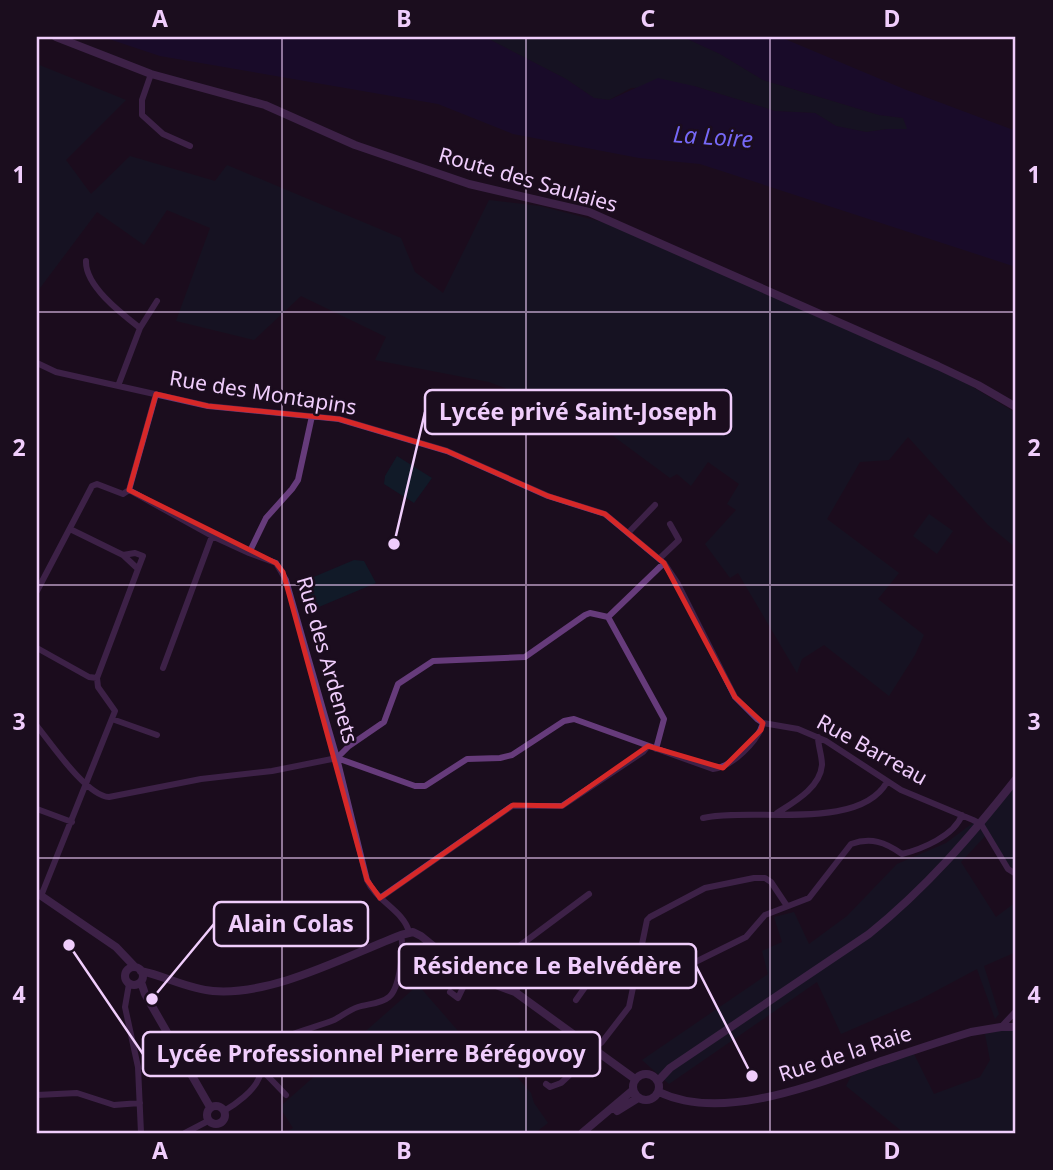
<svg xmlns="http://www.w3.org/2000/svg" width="1053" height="1170" font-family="'Noto Sans',sans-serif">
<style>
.green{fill:#111a28}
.water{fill:#180b39}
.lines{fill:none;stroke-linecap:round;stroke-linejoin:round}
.minor{stroke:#663b7b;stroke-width:6}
.tertiary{stroke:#663b7b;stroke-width:8}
.marked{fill:none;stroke:#d62828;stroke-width:5;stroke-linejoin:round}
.grid{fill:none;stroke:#f0cdfc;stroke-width:2;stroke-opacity:0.55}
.labels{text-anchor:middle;stroke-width:5;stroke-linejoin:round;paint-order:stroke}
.street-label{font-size:21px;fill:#f0cdfc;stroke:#1b0d1e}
.water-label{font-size:23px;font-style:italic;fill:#7668f7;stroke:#1b0d1e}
.leader{fill:none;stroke:#f0cdfc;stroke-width:2.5}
.callout-dot{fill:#f0cdfc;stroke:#1b0d1e;stroke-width:2.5}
.callout{fill:#1b0d1e;stroke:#f0cdfc;stroke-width:2.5}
.callout-label{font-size:23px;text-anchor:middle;font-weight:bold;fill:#f0cdfc}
.neatline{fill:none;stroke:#f0cdfc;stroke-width:2.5}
.grid-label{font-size:23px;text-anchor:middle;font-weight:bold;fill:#f0cdfc}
</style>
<rect width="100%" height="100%" fill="#1b0d1e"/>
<path class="green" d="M485,37H683L720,54L763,80L879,115L903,118L908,129H888L866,132L836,126L815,113L775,111L694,86L631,88L609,100L594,98L566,79Z
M37,64L126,100L66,160L91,194L130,156L215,181L227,165L401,238L415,272L443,293L489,200L540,206L618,226L956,377L1016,413V548L988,525L908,437L889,460L860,462L827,519L899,573L878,599L924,635L915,655L889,696L824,645L802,659L797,673L738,573L730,578L705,544L736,510L727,504L739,484L708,462L691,486L677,474L670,478L578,410L575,415L489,382L375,360L386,337L301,296L254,340L176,321L210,228L167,210L144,245L97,212L37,292Z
M397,456L432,478L414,503L384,484L385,476Z
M929,514L953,531L937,554L913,536Z
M354,560L364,561L376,583L307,612L300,591L304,581Z
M1016,783V870L1010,867L988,833L961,862L996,917L1016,902V952L984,966L999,1014L995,1019L977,969L919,1000L841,1034L817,982L669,1084L642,1060L768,974L762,951L782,942L774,917L794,912L809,944L847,916L897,864L946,843L1001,802Z
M418,985L486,1063L497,1054L531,1093L534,1103L548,1123L535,1133H285L293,1128L282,1111L283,1104Z
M1016,1027V1133H904L846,1086L851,1076L914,1054L934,1094L980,1077L990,1060L985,1034Z"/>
<path class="water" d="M103,37H485L566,79L594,98L609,100L658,78L694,86L775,111L815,113L836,126L866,132L888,129H907L903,118L879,115L763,80L720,54L683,37H780L904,89L1016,131V267L700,164L639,158L513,134L438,104L160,56Z"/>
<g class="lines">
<path class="minor" d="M151,74L142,100V115L163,134L190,146
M86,261C85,286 122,314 140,328
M37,363L56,372L208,406L339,419L447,451L548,496L605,514L664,563L678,584L735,697L757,719L763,723L798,729L826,741L901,790L973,820L981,824L1008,869L1016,874
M118,386L140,328L157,301
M156,394L129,490L212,536L249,553
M312,416L298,480L292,489L266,518L249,553L276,563L286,580L337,758L367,880C376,901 404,911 409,932
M629,532L655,505
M123,555L135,553L143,556L138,569
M659,559L679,540L670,524
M37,591L92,486L97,484L123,494L129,490
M608,617L664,719L656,749
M608,617L664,563
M37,648L89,677L97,678L138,569L123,555L70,529
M163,668L212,536
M112,719L157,735
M37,726C52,745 87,796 109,797L201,779L272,771L337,758L415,786H425L467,759L500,758L512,755L564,721L574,719L713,769C732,767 758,741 763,723
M337,758L349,746L384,722L398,684L433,661L525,657L585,615L590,613L608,617
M37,809L72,822
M777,813C794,802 820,788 822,765C822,755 818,746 818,737
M703,818C752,807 859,832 887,782
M41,896L115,711L98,687L97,678
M380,898L512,806H562L643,752L648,746
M532,965L518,947L589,894
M129,984L125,1007L138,1067L141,1133
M633,985L653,977L655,971
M450,992L458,998L469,975
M515,992L532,965L576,952L637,964L655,971L675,972L746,937L765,915L809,898L851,844C871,837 885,842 902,854C922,849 954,836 962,815
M576,1000L588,983L594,954
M1001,1027L1016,1011
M297,1034L302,1047
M261,1069L286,1095
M546,1084L550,1087L561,1083L576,1069L590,1051L602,1042L629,1007L647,920L650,917L705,888L754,878H765L771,882L787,906
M37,1095L77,1093L114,1105L140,1103
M224,1111C236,1104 254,1091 259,1078C264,1065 260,1052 273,1043C286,1034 317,1027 334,1020C342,1016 349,1010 358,1007C367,1004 381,1004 389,997C400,988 404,948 401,935
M185,1133L208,1121"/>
<path class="tertiary" d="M56,37L151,74L265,105L355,145L469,184L589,212L938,366L978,385L1016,407
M37,893L116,947L135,967
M125 976a9 9 0 1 1 18 0a9 9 0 1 1-18 0Z
M141,971C165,976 188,989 213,991C273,996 346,956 401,935L413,932L421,936L469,975L515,992L635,1079
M141,982L145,994L210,1107
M633 1087a13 13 0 1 1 26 0a13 13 0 1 1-26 0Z
M658,1081L670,1068L869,934C926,888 971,836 1016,779
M659,1092C721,1122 813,1085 873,1064C906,1053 938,1042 971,1032L1001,1027H1016
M207 1115a9 9 0 1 1 18 0a9 9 0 1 1-18 0Z
M617,1111L638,1098
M582,1133L633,1090"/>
</g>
<path d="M0 0H1053V1170H0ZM156,394L208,406L339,419L447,451L548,496L605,514L664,563L735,697L763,723L761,730L723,768L648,746L562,806L513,805L380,898L367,880L283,572L276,563L129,490Z" fill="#1b0d1e" fill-opacity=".55" fill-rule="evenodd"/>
<path class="marked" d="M156,394L208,406L339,419L447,451L548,496L605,514L664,563L735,697L763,723L761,730L723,768L648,746L562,806L513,805L380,898L367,880L283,572L276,563L129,490Z"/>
<path class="grid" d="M282,37V1133M526,37V1133M770,37V1133M37,312H1016M37,585H1016M37,858H1016"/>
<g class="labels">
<g class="street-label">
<text transform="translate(528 180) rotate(16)" y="7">Route des Saulaies</text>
<text transform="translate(263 393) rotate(9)" y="7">Rue des Montapins</text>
<text transform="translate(327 660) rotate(74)" y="7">Rue des Ardenets</text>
<text transform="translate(872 750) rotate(29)" y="7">Rue Barreau</text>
<text transform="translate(845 1054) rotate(-18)" y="7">Rue de la Raie</text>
</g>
<g class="water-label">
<text transform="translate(713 137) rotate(4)" y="8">La Loire</text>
</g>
</g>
<path class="leader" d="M394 544L425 412M152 999L214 924M752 1076L696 966M69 945L143 1054"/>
<g class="callout-dot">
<circle cx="394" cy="544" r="7"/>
<circle cx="152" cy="999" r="7"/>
<circle cx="752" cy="1076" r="7"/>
<circle cx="69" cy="945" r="7"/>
</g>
<g class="callout">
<rect x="425" y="390" width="306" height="44" rx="7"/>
<rect x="214" y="902" width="154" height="44" rx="7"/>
<rect x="399" y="944" width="297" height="44" rx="7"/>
<rect x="143" y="1032" width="457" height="44" rx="7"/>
</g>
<g class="callout-label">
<text x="578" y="420">Lycée privé Saint-Joseph</text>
<text x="291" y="932">Alain Colas</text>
<text x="547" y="974">Résidence Le Belvédère</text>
<text x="371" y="1062">Lycée Professionnel Pierre Bérégovoy</text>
</g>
<rect width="1053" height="1170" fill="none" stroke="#1b0d1e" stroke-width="77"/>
<rect x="38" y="38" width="976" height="1094" class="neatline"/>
<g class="grid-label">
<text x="160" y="27">A</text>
<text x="404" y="27">B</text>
<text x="648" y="27">C</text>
<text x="892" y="27">D</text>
<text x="19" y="183">1</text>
<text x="1034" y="183">1</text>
<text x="19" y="456">2</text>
<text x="1034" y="456">2</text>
<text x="19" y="730">3</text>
<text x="1034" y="730">3</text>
<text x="19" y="1003">4</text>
<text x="1034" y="1003">4</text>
<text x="160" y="1159">A</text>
<text x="404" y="1159">B</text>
<text x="648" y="1159">C</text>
<text x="892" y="1159">D</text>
</g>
</svg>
